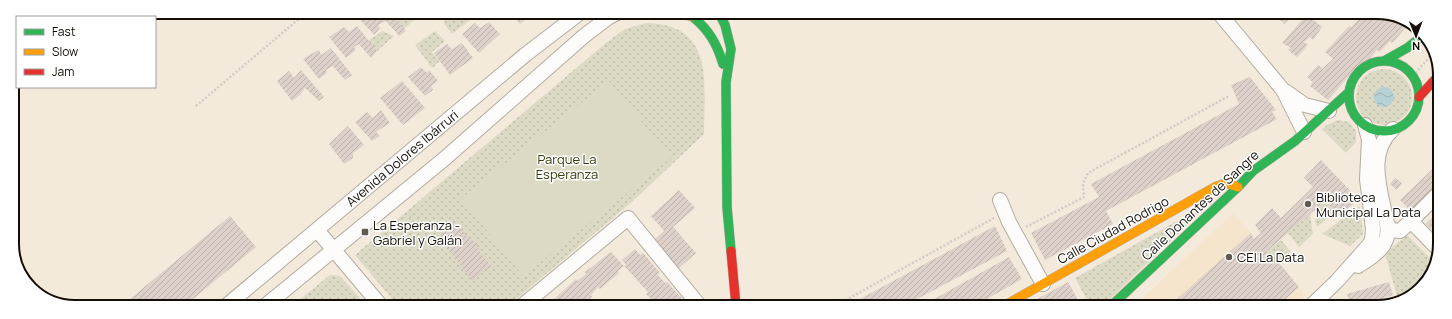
<svg xmlns="http://www.w3.org/2000/svg" width="1452" height="319" font-family="Manrope,sans-serif">
<style>
.built{fill:#f6e5cd}
.grass{fill:url(#grass-dots)}
.pitch{fill:#dcdac4}
.water{fill:url(#water-waves)}
.building{fill:url(#building-hatch)}
.lines{fill:none;stroke-linecap:round;stroke-linejoin:round}
.street-casing{stroke:#b3aba1;stroke-width:16}
.fast-casing{stroke:#b3aba1;stroke-width:10}
.slow-casing{stroke:#b3aba1;stroke-width:10}
.jam-casing{stroke:#b3aba1;stroke-width:10}
.path{stroke:#cfccc8;stroke-width:2.5;stroke-dasharray:2 2;stroke-linecap:butt}
.street{stroke:#fdfcfa;stroke-width:14}
.fast{stroke:#30b455;stroke-width:9}
.slow{stroke:#ff9f0a;stroke-width:9}
.jam{stroke:#e5322d;stroke-width:9}
.poi-dot{fill:#625a50;stroke:#fff;stroke-width:1.5}
.labels{text-anchor:middle;stroke-width:3;stroke-linejoin:round;paint-order:stroke}
.street-label{font-size:13px;fill:#130d05;stroke:#fff}
.park-label{font-size:13px;fill:#393b0f;stroke:#fff}
.poi-label{font-size:13px;fill:#130d05;stroke:#fff;text-anchor:start}
.rim{fill:none;stroke:#130d05;stroke-width:2}
</style>
<defs>
<pattern id="grass-dots" width="8" height="8" patternUnits="userSpaceOnUse"><rect width="8" height="8" fill="#dcdac4"/><path d="M2 2h.1M6 6h.1" fill="none" stroke="#bcbaa7" stroke-width="1.8" stroke-linecap="round"/></pattern>
<pattern id="water-waves" width="16" height="10" patternUnits="userSpaceOnUse"><rect width="16" height="10" fill="#b6d1d6"/><path d="M0 5q4-4 8 0t8 0" fill="none" stroke="#9cb2b6"/></pattern>
<pattern id="building-hatch" width="6" height="6" patternUnits="userSpaceOnUse"><rect width="6" height="6" fill="#ddd1c9"/><path d="M-1 1l2-2M0 6l6-6M5 7l2-2" fill="none" stroke="#bdb2ab"/></pattern>
</defs>
<rect width="100%" height="100%" fill="#f4eadc"/>
<path class="built" d="M1233,213L1251,233L1254,239L1279,263L1306,295L1293,307H1133Z"/>
<path class="grass" d="M403,12H418L420,15L404,29L395,19Z
M455,12H464L470,20L452,34L443,22Z
M646,23C716,24 704,84 704,134L633,201L508,306H398L355,255L607,42L625,29Z
M382,31L394,36L377,51L368,41Z
M435,31L445,41L432,52L440,61L432,68L415,45Z
M1356 97a28 28 0 1 1 56 0a28 28 0 1 1-56 0Z
M1338,120L1349,122L1356,131V142L1346,153L1322,129L1327,125Z
M1325,201L1336,212L1317,227L1315,222L1317,215L1314,210Z
M1211,202L1102,307H1091L1075,278Z
M1360,206L1363,234L1350,246L1322,234Z
M1310,214L1313,234L1299,247L1288,233Z
M1407,235L1435,263L1419,291L1398,300L1385,253Z
M1281,240L1291,252L1279,263L1266,252Z
M330,275H335L340,276L367,306H292Z"/>
<path class="pitch" d="M609,81L671,158L523,276L461,198Z"/>
<path class="water" d="M1374 97a10 10 0 1 1 20 0a10 10 0 1 1-20 0Z"/>
<path class="building" d="M362,12H390L406,31L399,36L386,21L378,25L380,28L374,35L357,16Z
M510,12H535L520,24Z
M1273,13H1296L1284,24Z
M1365,13H1389L1409,24L1392,43L1390,41L1380,52L1377,50L1366,63L1351,74L1328,100L1310,86L1313,82L1307,77L1318,65L1326,71L1323,68L1333,59L1325,52L1349,26L1351,27Z
M1307,14L1322,27L1313,40L1310,37L1304,42L1308,45L1297,57L1288,50L1291,48L1282,43Z
M489,22L500,34L479,53L462,34L475,23L480,28Z
M357,26L377,51L371,58L359,44L354,47L356,50L346,58L329,37L344,27L349,32Z
M462,43L473,58L450,75L434,53L447,44L452,49Z
M331,48L352,75L345,80L333,66L326,70L327,73L319,79L303,59L318,50L322,55Z
M421,67L427,73L429,70L438,81L431,86L433,90L425,96L408,77Z
M301,70L324,97L319,101L305,88L300,95L292,101L277,81L289,71L294,78Z
M1250,77L1276,110L1272,112L1277,119L1106,211L1113,224L1045,260L1031,233L1099,197L1091,184L1239,104L1231,85Z
M402,81L425,108L403,125L380,98Z
M381,110L390,123L376,132L380,136L372,141L355,122L367,112L373,118Z
M348,126L364,145L353,153V158L344,164L329,144Z
M1321,160L1359,200L1339,215L1325,201L1266,252L1279,263L1299,287L1277,307H1223L1216,299L1208,307H1168L1251,233L1254,239L1261,233L1255,225L1272,208L1281,218L1313,187L1304,178Z
M1439,163V183L1411,211L1400,200Z
M1395,178L1402,183L1397,190L1390,184Z
M679,190L695,208L673,227L696,253L678,269L653,241L664,231L651,216Z
M1439,211V233L1437,235L1426,224Z
M230,216L256,247L188,303L191,306H127L125,303Z
M456,223L470,240L475,241L477,243L478,250L491,266L473,281L438,237Z
M995,226L1007,251L904,306H847Z
M635,249L640,255L643,253L660,273L657,274L665,283L667,282L686,303L682,306H659L646,294L648,292L624,266L626,265L622,260Z
M611,252L624,266L618,271L619,273L600,289L598,287L591,295L592,297L580,306H557L552,301L576,279L577,281L586,274L585,272Z
M1009,257L1022,279L973,307H920Z
M1068,282L1082,307H1023Z
M1389,282L1393,295L1383,298L1385,303L1393,302L1381,307H1351L1347,294Z"/>
<g class="lines">
<defs>
<path id="street" d="M1219,13L1283,90L1304,132
M1285,91L1305,105L1329,111
M1000,200L1009,222L1043,284
M1411,221L1435,246L1439,241
M1387,224L1391,230L1400,231L1411,221L1439,193
M317,230L381,306
M1358,266C1367,260 1379,253 1384,244C1390,234 1387,224 1385,214C1379,185 1368,152 1393,129
M226,306L525,55L581,12
M265,306L443,160L584,36L609,17L619,12
M522,306L628,218L698,304V306
M1310,307L1337,281L1369,245L1372,240L1373,229L1367,179L1369,140L1365,125"/>
<path id="fast" d="M719,13L725,25L731,49L726,82L727,207L731,251
M693,17C709,30 717,44 723,64
M1384,61L1407,48L1424,35
M1349 96a35 35 0 1 1 70 0a35 35 0 1 1-70 0Z
M1110,307L1238,187L1253,171L1295,141L1349,92"/>
<path id="slow" d="M674,13L691,16L708,13
M1002,307L1215,187L1226,183L1238,187"/>
<path id="jam" d="M1419,97L1439,75
M731,251L736,306"/>
</defs>
<use href="#street" class="street-casing"/>
<use href="#fast" class="fast-casing"/>
<use href="#slow" class="slow-casing"/>
<use href="#jam" class="jam-casing"/>
<path class="path" d="M1413,76L1433,53
M196,106L307,12
M1026,227L1084,197L1083,184L1088,173L1229,96
M835,306L994,218"/>
<use href="#street" class="street"/>
<use href="#fast" class="fast"/>
<use href="#slow" class="slow"/>
<use href="#jam" class="jam"/>
</g>
<g class="poi-dot">
<circle cx="1308" cy="204" r="4"/>
<rect x="361" y="228" width="8" height="8" rx="2"/>
<circle cx="1229" cy="257" r="4"/>
</g>
<g class="labels">
<g class="street-label">
<text transform="translate(402 158) rotate(-40)" y="5">Avenida Dolores Ibárruri</text>
<text transform="translate(1200 205) rotate(-43)" y="5">Calle Donantes de Sangre</text>
<text transform="translate(1113 230) rotate(-29)" y="5">Calle Ciudad Rodrigo</text>
</g>
<g class="park-label">
<text x="567" y="164">Parque La<tspan x="567" dy="15">Esperanza</tspan></text>
</g>
<g class="poi-label">
<text x="1316" y="202">Biblioteca<tspan x="1316" dy="15">Municipal La Data</tspan></text>
<text x="373" y="230">La Esperanza -<tspan x="373" dy="15">Gabriel y Galán</tspan></text>
<text x="1237" y="262">CEI La Data</text>
</g>
</g>
<path d="M0 0H1452V319H0ZM75 19H1377A56 56 0 0 1 1433 75V244A56 56 0 0 1 1377 300H75A56 56 0 0 1 19 244V75A56 56 0 0 1 75 19Z" fill="#fff" fill-rule="evenodd"/>
<path class="rim" d="M75 19H1377A56 56 0 0 1 1433 75V244A56 56 0 0 1 1377 300H75A56 56 0 0 1 19 244V75A56 56 0 0 1 75 19Z"/>
<rect x="16" y="16" width="140" height="72" fill="#ffffff" stroke="#a19e9b"/>
<rect x="24" y="29" width="20" height="6" fill="#30b455" stroke="#a19e9b"/>
<text x="52" y="36" font-size="12" fill="#130d05">Fast</text>
<rect x="24" y="49" width="20" height="6" fill="#ff9f0a" stroke="#a19e9b"/>
<text x="52" y="56" font-size="12" fill="#130d05">Slow</text>
<rect x="24" y="69" width="20" height="6" fill="#e5322d" stroke="#a19e9b"/>
<text x="52" y="76" font-size="12" fill="#130d05">Jam</text>
<g transform="translate(1416 36) rotate(179)" stroke="#ffffff" stroke-width="3" paint-order="stroke">
<path d="M0-3L7 15L0 10L-7 15Z" fill="#130d05"/>
<text y="-6" font-size="11" font-weight="bold" text-anchor="middle" fill="#130d05">N</text>
</g>
</svg>
